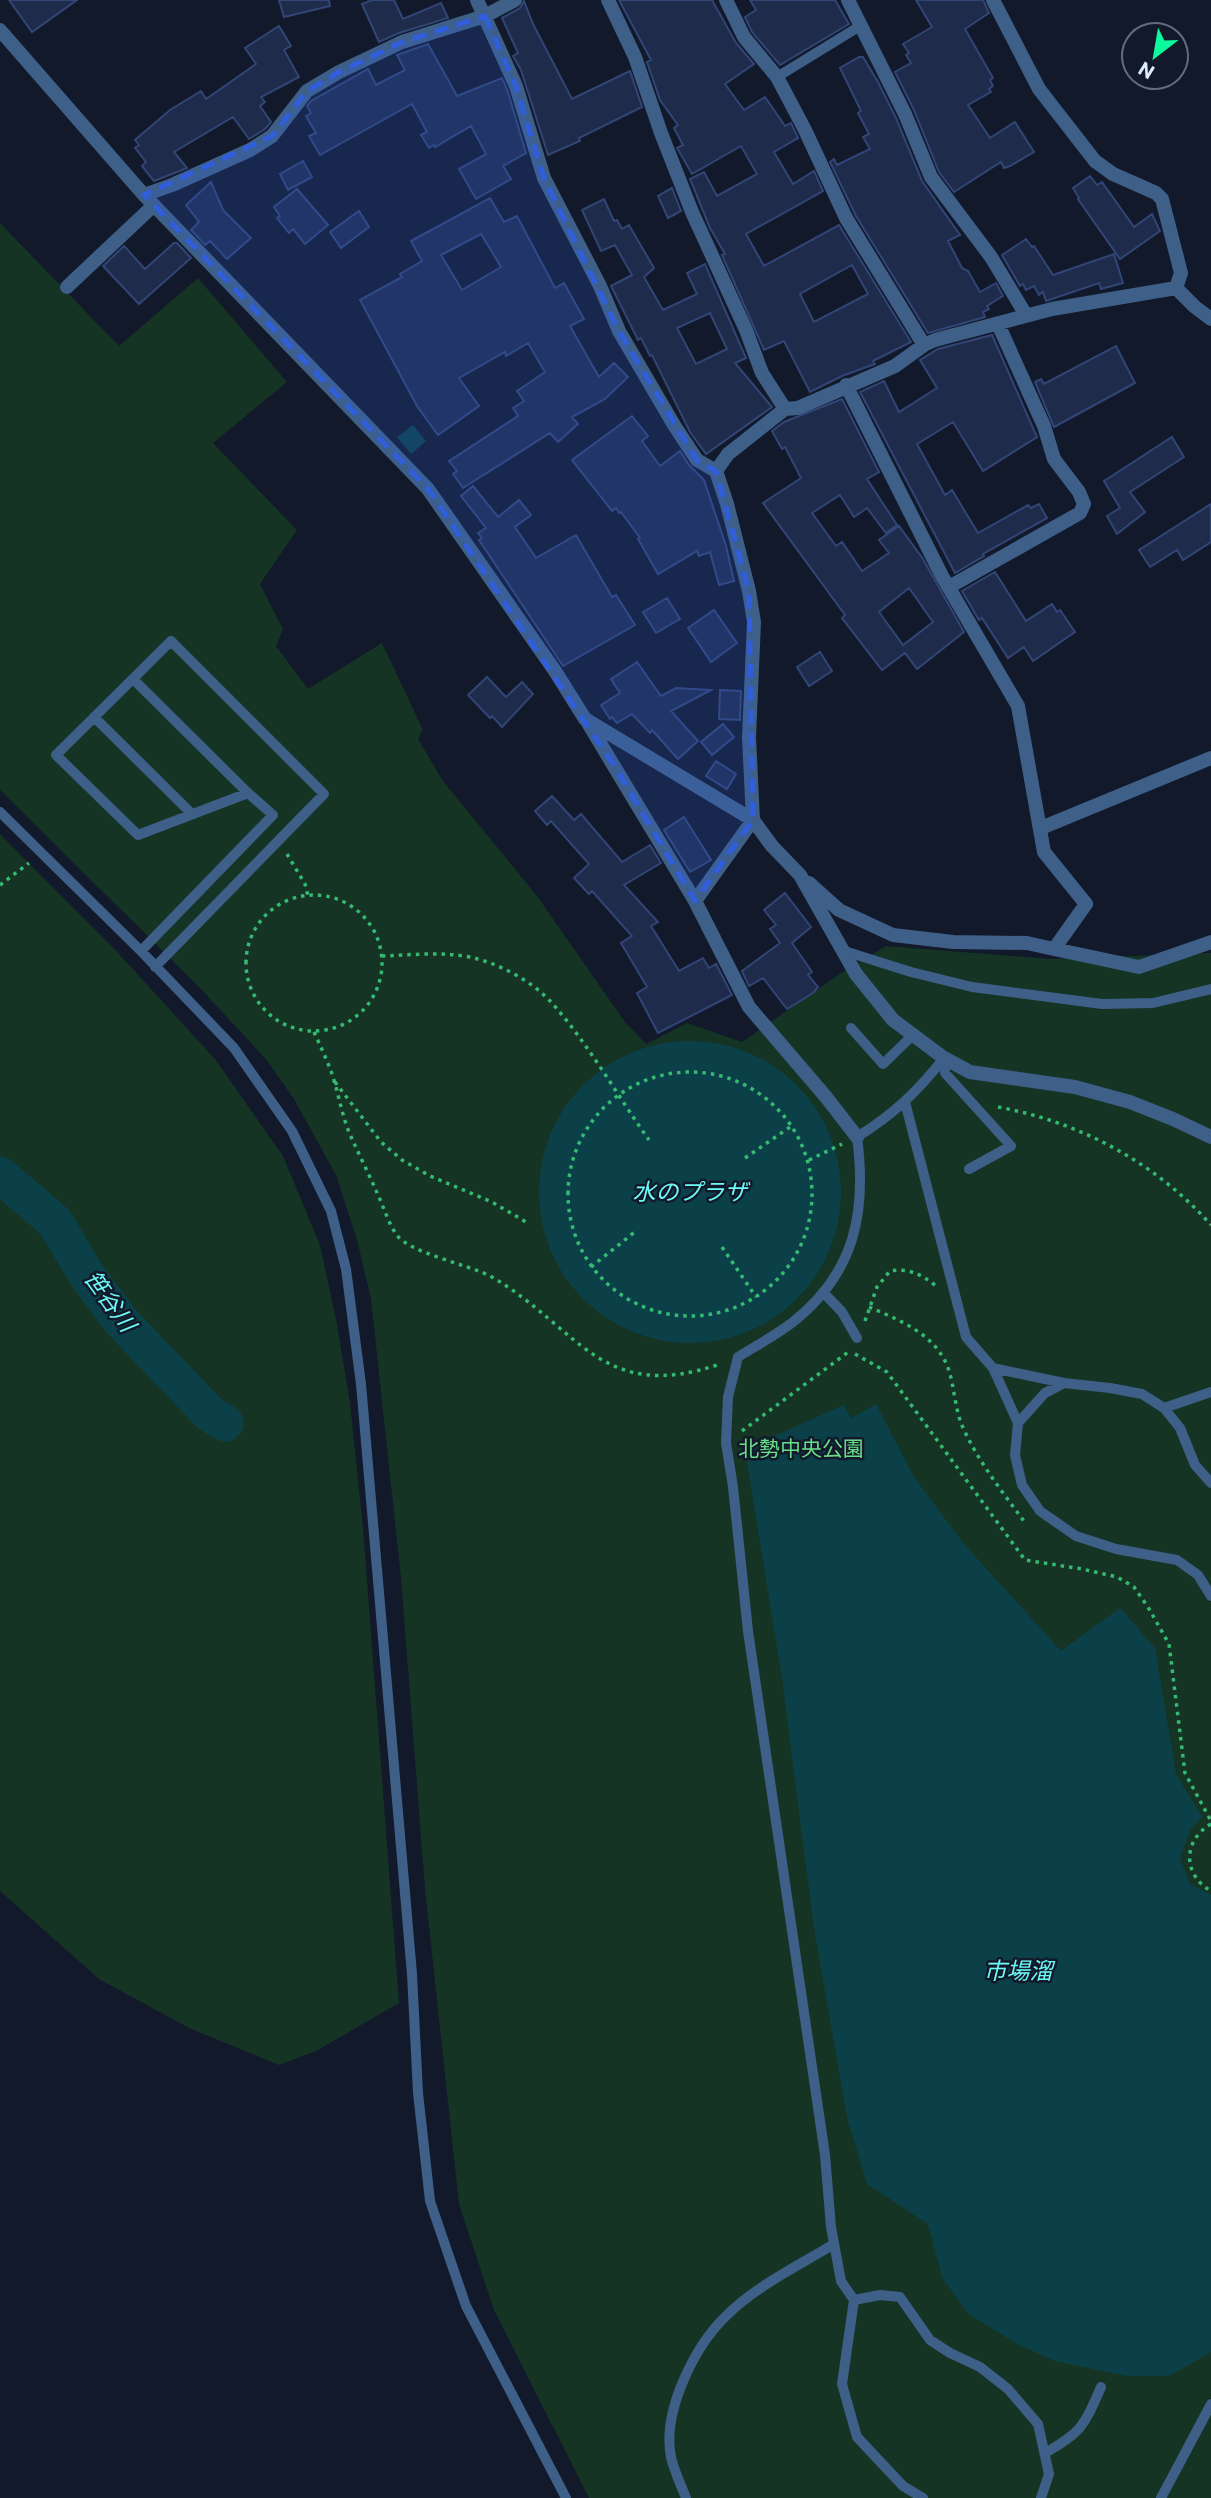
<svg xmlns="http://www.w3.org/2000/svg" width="1211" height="2498" font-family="Commissioner,'Noto Sans JP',sans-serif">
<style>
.green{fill:#153424}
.water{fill:#0c4049}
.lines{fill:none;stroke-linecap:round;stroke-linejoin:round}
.river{stroke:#0c4049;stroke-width:37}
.building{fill:#1e2b4b;stroke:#314576;stroke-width:2;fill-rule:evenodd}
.path{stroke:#34ba71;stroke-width:3.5;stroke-dasharray:3.5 5;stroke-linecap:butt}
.service{stroke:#3e5f88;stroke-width:10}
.minor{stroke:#3e5f88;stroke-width:14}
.tertiary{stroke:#3e5f88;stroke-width:14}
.marked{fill:#305edc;fill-opacity:0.2;stroke:#305edc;stroke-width:5;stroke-dasharray:14 9;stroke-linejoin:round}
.labels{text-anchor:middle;stroke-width:5;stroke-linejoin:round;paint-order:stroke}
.park-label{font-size:21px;fill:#68de87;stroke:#12192a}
.water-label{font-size:23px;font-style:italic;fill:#6dfbf8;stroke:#12192a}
</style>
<rect width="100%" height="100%" fill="#12192a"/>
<path class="green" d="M0,223L119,346L198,278L287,382L213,443L297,530L260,584L283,629L276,646L308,689L382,643L423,730L418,739L443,781L537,896L625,1022L646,1044L687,1023L742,1042L841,973L886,946L1049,959L1211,953V2498H589L494,2310L459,2204L425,1889L401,1578L371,1299L357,1240L336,1175L294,1099L265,1058L197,985L0,790Z
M0,834L119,954L215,1059L283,1156L320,1245L336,1319L350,1403L363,1528L399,2003L316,2051L279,2065L189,2028L99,1979L0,1891Z"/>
<path class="water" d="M413,425L426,441L411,454L397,437Z
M539 1192a151 151 0 1 1 302 0a151 151 0 1 1-302 0Z
M876,1404L914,1477L964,1544L1061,1651L1120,1608L1155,1648L1176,1774L1202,1817L1190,1831L1180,1858L1190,1884L1211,1895V2352L1169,2376H1127L1055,2361L1017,2344L969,2314L943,2279L928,2224L867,2184L847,2117L814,1928L782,1678L745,1449L844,1405L851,1418Z"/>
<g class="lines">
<path class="river" d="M0,1175L55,1222L86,1274L121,1321L210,1414L225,1423"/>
</g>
<path class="building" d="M9,0H77L32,32Z
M279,0H329L330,6L284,17Z
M372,0H394L403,19L441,3L448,18L399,33L379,42L362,4Z
M619,0H712L736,43L754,64L725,84L744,110L765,97L785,126L791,123L798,138L774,152L793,184L814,171L823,191L746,234L764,266L839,225L911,342L873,361L875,364L842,376L810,392L784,341L764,350L722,255L725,254L710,228L690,179L704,172L717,196L757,174L741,146L692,174L677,148L683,145L674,128L678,125L660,100L647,62L651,60ZM852,265L868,294L814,322L800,294Z
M750,0H835L849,24L780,65L752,32L745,17L756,10Z
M916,0H983L989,13L965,29L993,78L990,80L993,86L989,89L991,92L968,105L990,138L1015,122L1034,152L1010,166L1004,168L1001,162L954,192L939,172L914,110L895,72L911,63L906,55L909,53L903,44L932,27Z
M524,1L533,24L572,99L630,71L642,107L579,138L580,141L548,155L521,70L513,56L518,53L502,18L520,8Z
M279,26L291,46L284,50L299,77L261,97L265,102L260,106L271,122L265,129L249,139L233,117L174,152L187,168L154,181L142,166L146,162L135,148L139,145L135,140L170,110L201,91L206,99L256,64L245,48Z
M428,44L457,96L502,78L507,89L526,153L503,166L511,179L476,199L459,169L486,154L471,126L435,147L434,145L429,148L421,135L427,132L412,104L320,155L309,136L316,133L306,116L311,113L307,106L311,101L368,69L376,85L405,70L397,55Z
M859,57H863L878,82L896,118L922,181L960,235L948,241L962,268L968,271L980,292L996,283L1003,296L987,306L989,309L983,312L985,317L928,333L856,216L830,162L834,159L837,165L870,149L863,137L869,134L858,113L861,111L840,68Z
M303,161L312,177L288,190L280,174Z
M1090,176L1097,185L1102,182L1134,227L1152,214L1160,231L1120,259L1078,199L1079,198L1073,188Z
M211,182L223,210L251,238L227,259L210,241L205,245L191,230L199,222L186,205Z
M672,188L681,211L668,218L658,196Z
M297,189L328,225L305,244L293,229L289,233L277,218L280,216L274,207Z
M490,198L504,222L517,216L555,288L564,283L584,319L570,326L599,377L614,363L628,377L605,399L572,417L578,424L558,442L550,433L463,488L453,474L457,471L449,461L518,416L513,408L524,401L517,391L545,372L528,343L506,356L505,352L459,378L479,406L438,435L417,406L360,300L402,277L400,274L422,261L411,241ZM481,234L501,267L462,290L441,255Z
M604,199L614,221L617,220L622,229L629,225L654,268L644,277L663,310L697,294L687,273L705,264L746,358L735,363L772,407L706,454L690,432L652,355L650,356L641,338L638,340L611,286L632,275L615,245L601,251L582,210ZM710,313L727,349L696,364L677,328Z
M359,211L369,227L341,248L330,232Z
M1026,239L1032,247L1034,246L1053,275L1114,254L1123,283L1101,289L1099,283L1046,301L1043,292L1039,295L1034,286L1026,290L1023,284L1020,286L1002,255Z
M174,243H177L191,258L139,304L103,266L124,246L145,269Z
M992,335L1037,437L983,471L953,422L917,444L945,495L952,490L978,533L1028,505L1031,508L1039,504L1047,518L983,554L984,556L955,573L860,392L884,381L899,412L937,388L920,360L938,349Z
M1116,346L1135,383L1054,427L1035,382L1041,379L1044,384Z
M842,399L879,472L867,479L897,525L886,533L867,508L854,517L840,495L812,513L836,546L842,542L862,571L889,553L879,540L899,526L923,559L964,632L917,669L905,653L882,670L842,618L845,615L763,503L801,478L785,447L782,449L772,431L784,422ZM909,588L933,622L903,645L879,612Z
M632,416L648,436L642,441L660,466L680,451L689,465L704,480L726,546L734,581L719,585L710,552L699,556L697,551L658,574L638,539L640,538L621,512L619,513L616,508L612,511L572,460Z
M1172,437L1184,457L1130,492L1145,512L1117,534L1107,516L1120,508L1104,481Z
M473,486L498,517L519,500L531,515L515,527L536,558L576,535L612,597L616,595L635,625L563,666L479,540L482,538L478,533L486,528L461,496Z
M1211,504V542L1183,560L1177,550L1150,567L1139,550Z
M995,572L1026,621L1052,604L1057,612L1060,610L1075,632L1033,661L1024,647L1008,658L982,618L979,620L962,591Z
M667,598L680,619L656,633L643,612Z
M714,610L737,643L711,662L688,628Z
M820,652L832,671L809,686L797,667Z
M637,662L661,696L676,688L711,690L671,711L698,741L678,759L652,730L650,733L632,714L617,723L612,717L610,719L601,705L620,693L611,679Z
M487,677L506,697L522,682L533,694L502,727L492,716L490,718L468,695Z
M720,690L741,691L740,720L719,719Z
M723,724L734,737L712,755L701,742Z
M716,761L736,774L727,789L706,776Z
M552,796L574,820L581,814L622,862L650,845L661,863L624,885L658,922L651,926L679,971L703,958L709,968L716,964L732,995L658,1033L637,993L647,987L621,943L632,936L592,891L589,894L574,878L589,864L551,821L547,825L535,811Z
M684,817L711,860L690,872L664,830Z
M785,893L811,927L792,943L812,972L808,975L818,987L813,993L787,1009L763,978L749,986L742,971L780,943L770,929L776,925L764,910Z"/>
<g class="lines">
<path class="path" d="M287,854L305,884L308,896
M0,885L29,863
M246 963a68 68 0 1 1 136 0a68 68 0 1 1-136 0Z
M382,956C412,955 445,951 474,958C502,965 533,982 552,1003C589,1045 617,1095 649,1140
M314,1032C320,1045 326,1058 331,1071C338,1091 341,1112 349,1132C358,1153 369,1174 378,1195C384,1208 388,1222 396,1234C408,1253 468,1264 492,1277C578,1327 601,1405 720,1364
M568 1194a122 122 0 1 1 244 0a122 122 0 1 1-244 0Z
M335,1082L381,1142L402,1160L430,1176L492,1202L526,1222
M998,1107C1080,1122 1156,1163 1211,1225
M745,1158L793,1125
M809,1160L842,1144
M722,1247L756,1297
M591,1267L636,1231
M869,1307C904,1322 942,1337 951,1378C955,1395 956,1413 964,1430C980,1464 1004,1494 1026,1524
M865,1321L877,1287L890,1271C909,1268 921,1274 936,1286
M855,1354L887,1372L1025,1560L1082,1569L1117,1577L1134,1587L1148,1607L1169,1644L1185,1773L1211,1821
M742,1431L851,1350
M1211,1824C1182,1841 1183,1875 1211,1891"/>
<path class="service" d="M777,77L860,26
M133,679L248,793
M94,717L192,814
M0,812L141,951L234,1048L292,1131L331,1211L346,1269L361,1384L412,1974L418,2093L430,2201L466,2306L566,2498
M841,950L911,972L972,987L1102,1004L1153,1003L1211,989
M141,951L273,815L248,793L138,835L56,755L171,641L324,794L155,967
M851,1028L883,1064L914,1034
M944,1058L945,1073L1011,1146L969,1169
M905,1102L966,1337L993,1368L1018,1423L1015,1455L1022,1485L1040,1511L1076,1536L1116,1549L1177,1560L1198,1575L1211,1596
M823,1292L842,1312L857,1338
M993,1368L1064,1383L1110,1388L1142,1394L1164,1408L1180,1428L1195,1465L1211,1483
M1164,1408L1211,1392
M1018,1423L1045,1393L1064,1383
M854,2300L880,2295L900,2297L930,2340L950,2353L980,2367L1008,2389L1038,2424L1049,2474L1041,2498
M1045,2453C1082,2432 1084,2426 1101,2387
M686,2498C681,2485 674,2471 671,2457C662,2412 694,2347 726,2316C756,2286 798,2266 834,2244
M923,2498L903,2486L857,2437L842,2384L854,2300L841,2281L831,2227L825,2155L748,1631L733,1487L726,1443L728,1397L738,1357C756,1346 776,1335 793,1322C855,1273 867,1212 857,1137C894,1114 917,1092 944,1058
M1161,2498L1211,2404"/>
<path class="minor" d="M477,0L516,86L544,178L600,286L619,331L674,425L697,460L716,471L727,504L749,591L754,622L749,737L753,820L695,901
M608,0L635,57L661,133L692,212L746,330L762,373L785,409
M726,0L744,37L777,77L805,130L846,218L924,345
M848,0L905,114L931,177L991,257L1026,315
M993,0L1039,89L1095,161L1113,174L1156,193L1162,199L1181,273L1176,288
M0,30L144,195L428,489L555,671L585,719L753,820L772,846L800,875L856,974
M144,195L172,185L250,150L272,136L307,91L339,72L402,42L485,16L515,0
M67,287L154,205
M1176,288L1195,307L1211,319
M716,471L728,454L785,409L798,408L895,366L924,345L935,340L1052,309L1176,288
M949,587L1080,513L1084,504L1079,492L1054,459L1044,426L998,324
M588,723L695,901L749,1007L826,1097L857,1137
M1041,828L1211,758
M809,883L839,910L893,935L953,942L1027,943L1054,949L1086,904L1044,852L1018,706L942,576L846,385
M1054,949L1139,967L1211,942"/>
<path class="tertiary" d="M856,974L893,1020L944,1058L970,1072L1075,1087L1130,1102L1173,1119L1211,1137"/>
</g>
<path class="marked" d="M485,16L516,86L544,178L619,331L697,460L716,471L749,591L753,820L695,901L613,764L428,489L144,195L272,136L307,91L339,72L402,42Z"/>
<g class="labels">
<g class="park-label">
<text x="801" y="1456">北勢中央公園</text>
</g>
<g class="water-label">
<text x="690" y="1200">水のプラザ</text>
<text transform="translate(110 1301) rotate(54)" y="8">笹谷川</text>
<text x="1018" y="1979">市場溜</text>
</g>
</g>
<g transform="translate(1155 56) rotate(211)"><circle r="33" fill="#12192a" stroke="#636c7f" stroke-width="2"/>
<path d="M0-5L12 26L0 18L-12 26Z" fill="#0df99e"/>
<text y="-10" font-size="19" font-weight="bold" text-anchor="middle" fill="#dce9fe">N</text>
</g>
</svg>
